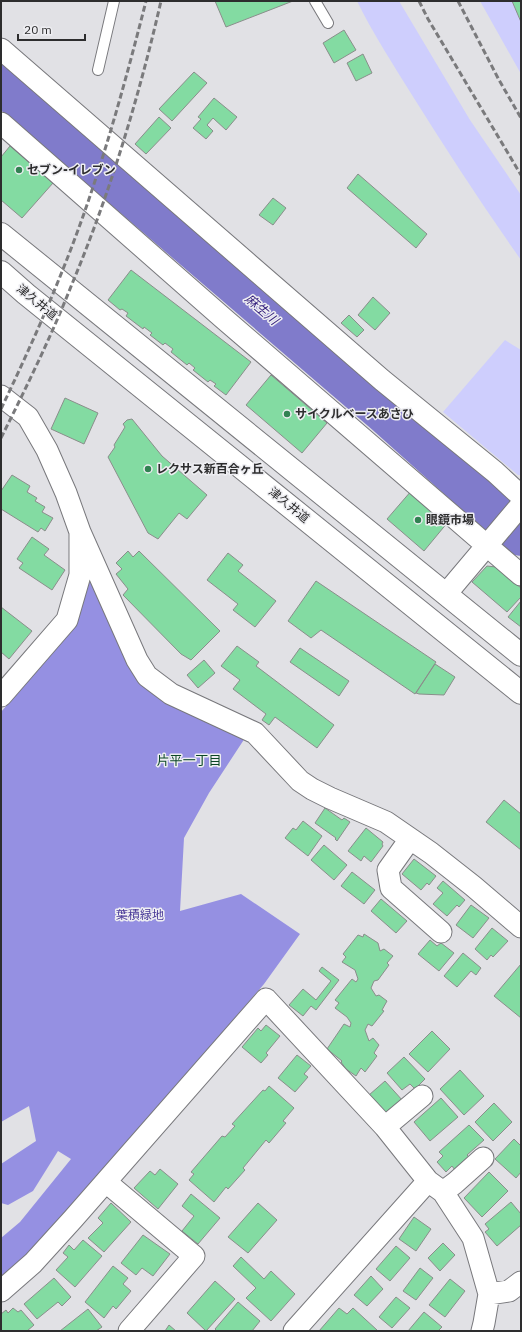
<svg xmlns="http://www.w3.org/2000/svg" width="522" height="1332" font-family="'IBM Plex Sans','Noto Sans JP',sans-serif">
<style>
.green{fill:#cecefd}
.forest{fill:#9590e2}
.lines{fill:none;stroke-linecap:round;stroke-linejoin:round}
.river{stroke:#807bcb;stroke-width:40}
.building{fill:#83dba2;stroke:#8a8e8b}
.lane-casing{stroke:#78787c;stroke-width:12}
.street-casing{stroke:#78787c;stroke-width:23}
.primary-casing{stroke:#78787c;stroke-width:24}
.lane{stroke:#fff;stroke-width:10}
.street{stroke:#fff;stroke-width:21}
.primary{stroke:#fff;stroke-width:22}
.rail{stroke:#7a7a7c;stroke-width:3;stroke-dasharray:6 3;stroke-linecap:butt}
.poi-dot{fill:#318252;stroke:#eeeef2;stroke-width:1.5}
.labels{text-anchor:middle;stroke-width:3;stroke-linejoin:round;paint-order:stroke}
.poi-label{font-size:12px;font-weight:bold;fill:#2d2d2e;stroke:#eeeef2;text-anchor:start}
.street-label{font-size:12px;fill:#2d2d2e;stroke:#eeeef2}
.park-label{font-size:12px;fill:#483998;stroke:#eeeef2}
.water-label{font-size:13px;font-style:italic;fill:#331e7c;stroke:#eeeef2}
.neighbourhood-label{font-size:13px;fill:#0c4727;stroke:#eeeef2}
</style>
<rect width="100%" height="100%" fill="#e1e1e5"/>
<path class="green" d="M357,1H399L470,120L521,195V260C483,206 447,151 412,95C393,64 373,34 357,1Z
M480,1H512L521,20V74Z
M505,340L521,350V475H518L443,412Z"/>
<path class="forest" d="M98,582L130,663L245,738L209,793L184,838L180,911L241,894L300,934L264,984L121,1151L49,1231L25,1256L1,1277V1238L20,1222L71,1159L58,1151L33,1191L8,1205L1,1203V1164L36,1141L29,1106L1,1122V712L63,641L76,624L89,583Z"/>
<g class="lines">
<path class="river" d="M1,84L386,415L521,536"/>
</g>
<path class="building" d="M215,1H293L226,27Z
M512,1H521V22Z
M344,30L356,50L334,63L323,43Z
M363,54L372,73L356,81L347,63Z
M194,72L207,83L172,121L159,109Z
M214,98L237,117L226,130L213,118L207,125L213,131L206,139L193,128L201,119L198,117Z
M159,117L171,128L146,154L135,144Z
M10,146L53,183L22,218L1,200V157Z
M358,174L427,234L416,248L347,188Z
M273,198L286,208L273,225L259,215Z
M131,270L251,362L226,395L214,386L216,384L210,380L208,382L193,370L195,368L189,363L187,365L171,352L173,349L165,343L163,345L150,335L152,333L144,327L143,329L126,316L128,313L122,309L120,310L108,300Z
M373,297L390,313L375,330L358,315Z
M349,315L364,330L357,337L341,323Z
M271,375L327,423L302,453L246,405Z
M65,398L98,413L84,444L51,429Z
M132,419L162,456L207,495L187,519L179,513L158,539L148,533L108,457L115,447L114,445L125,427L123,424L127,420Z
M12,475L30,486L27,492L37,498L35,501L45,507L42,512L53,518L45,531L41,528L38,532L1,509V491Z
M412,490L448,522L424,551L387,519Z
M32,537L49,549L44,555L65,570L52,590L19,568L23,563L17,559Z
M128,551L133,557L139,551L220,631L191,660L181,654L123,595L128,589L116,574L122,569L116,563Z
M228,553L243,565L238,571L276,601L255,627L233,610L238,604L207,580Z
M487,566L496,567L521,588V597L507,612L472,582Z
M316,581L436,662L415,694L321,630L311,638L288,621Z
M521,601V627L508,617Z
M1,607L32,631L9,659L1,652Z
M237,646L259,662L256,666L334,725L317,748L275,717L269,725L262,720L266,714L233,689L240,680L221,666Z
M300,648L349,681L339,696L290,662Z
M204,660L215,673L198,688L187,675Z
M435,664L455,677L444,695L419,694L416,693Z
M504,800L521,814V850L486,822Z
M325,808L342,820L344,818L350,822L337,841L335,839L336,838L315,823Z
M303,821L322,836L308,856L285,838L293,828L296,830Z
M366,828L383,842L382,844L383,846L371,862L364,856L361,861L348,851Z
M324,845L347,865L334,880L311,860Z
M414,859L436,876L429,885L427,883L421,890L402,874Z
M352,872L375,890L364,904L341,886Z
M443,881L465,900L459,907L457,905L447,916L433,904L443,893L437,888Z
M381,899L407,921L396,933L371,911Z
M471,905L489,918L473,938L456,925Z
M492,928L508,941L493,957L491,955L487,960L475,949Z
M364,934L378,943L380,951L384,949L393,956L387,963L389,965L378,980L374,981L371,988L376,996L379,995L387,1001L382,1010L384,1011L372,1026L368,1024L365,1030L369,1041L373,1038L379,1045L374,1053L377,1056L365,1072L361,1068L356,1076L346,1069L341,1062L342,1061L327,1049L344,1024L350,1027L351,1023L347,1017L335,1008L339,1003L335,1000L352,979L356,982L358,979L355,970L342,962L346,957L343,954L358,935L363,937Z
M430,940L437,946L441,943L454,953L439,971L418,954Z
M463,953L481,968L476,975L471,971L457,987L444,976Z
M521,964V1018L494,996Z
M322,967L339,980L316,1010L311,1006L303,1016L289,1005L303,989L316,1000L331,981L319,971Z
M266,1025L280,1036L266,1053L268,1055L261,1063L242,1047L258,1028L261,1031Z
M432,1031L450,1049L428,1072L409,1054Z
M297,1055L311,1066L304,1074L308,1077L295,1092L278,1078Z
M404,1057L425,1079L415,1089L410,1084L402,1090L387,1073Z
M460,1070L484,1096L464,1115L440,1089Z
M385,1081L403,1101L387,1115L369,1095Z
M269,1086L294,1108L283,1121L286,1123L269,1143L266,1140L243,1168L245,1170L228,1189L226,1187L214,1202L189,1180L194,1174L191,1172L222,1136L225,1137L235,1126L232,1124L263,1090L265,1091Z
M441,1098L458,1117L430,1141L414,1122Z
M494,1103L512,1122L493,1141L475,1122Z
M469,1125L484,1140L467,1155L469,1157L455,1170L452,1166L446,1172L437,1162L443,1156L439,1152Z
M514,1139L521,1146V1172L516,1178L495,1159Z
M160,1169L178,1184L158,1209L134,1188L150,1171L155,1175Z
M489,1172L508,1191L482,1217L464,1198Z
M191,1194L220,1218L198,1244L182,1231L194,1216L182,1206Z
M511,1202L521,1214V1225L497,1246L485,1232L489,1229L485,1224Z
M111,1203L131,1222L104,1252L88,1238L103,1223L98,1218Z
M258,1203L277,1220L248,1253L228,1237Z
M414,1217L431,1229L416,1251L399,1239Z
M143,1235L170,1254L153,1276L142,1268L136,1275L121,1263Z
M83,1240L102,1256L75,1287L56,1270L68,1257L63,1253L69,1245L74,1250Z
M443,1243L455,1255L440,1271L428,1258Z
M396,1246L410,1258L390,1281L376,1269Z
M241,1257L264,1279L271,1271L295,1294L271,1321L246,1298L256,1288L233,1266Z
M113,1266L128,1278L123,1284L131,1291L116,1309L113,1306L104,1318L85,1302Z
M420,1268L433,1278L416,1300L403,1291Z
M371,1276L383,1289L367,1306L354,1295Z
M54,1278L71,1297L62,1306L58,1302L37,1319L24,1304Z
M450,1279L465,1291L445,1317L429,1305Z
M215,1281L235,1299L206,1331L187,1313Z
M396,1297L410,1308L392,1328L379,1317Z
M238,1302L260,1321L252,1331H217L215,1329Z
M13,1308L18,1312L21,1310L34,1325L27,1331H1V1314L6,1310L8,1313Z
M339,1308L347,1314L353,1308L377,1330L375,1331H319Z
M88,1309L102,1327L96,1331H60Z
M424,1312L442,1327L438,1331H408Z
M169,1325L176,1331H165Z"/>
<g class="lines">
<defs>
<path id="lane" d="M315,1L328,23
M98,70L114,1"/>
<path id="street" d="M1,49L382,380L495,472L521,496
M1,123L223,318L521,575
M1,396L28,417L47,450L66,493L80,532V575L67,620L1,696
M80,532L137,660L147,676L171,694L255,733L300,781L312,789L330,798L386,822L431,853L473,886L521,927
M446,594L521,505
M410,839L388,870L391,888L441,932
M385,1127L422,1096
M106,1182L194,1256L129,1331
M443,1192L455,1183L483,1158
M1,1291L33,1263L73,1219L266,999L385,1127L428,1181L443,1192L473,1238L489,1294L484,1323L482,1331
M489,1294L509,1291L521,1282
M294,1331L428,1181"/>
<path id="primary" d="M1,234L521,655
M1,272L26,294L521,693"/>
</defs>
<use href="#lane" class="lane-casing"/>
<use href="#street" class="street-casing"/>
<use href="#primary" class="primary-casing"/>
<use href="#lane" class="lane"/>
<use href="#street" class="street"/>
<use href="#primary" class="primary"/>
<path class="rail" d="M419,1L428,19L521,175
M458,1L499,80L521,118
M1,409C33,342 65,270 89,199C111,134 129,68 146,1
M1,438C26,388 51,337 72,284C110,193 139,97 161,1"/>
</g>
<g class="poi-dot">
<circle cx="19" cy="170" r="4"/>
<circle cx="287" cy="414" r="4"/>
<circle cx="148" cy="469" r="4"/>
<circle cx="418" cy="520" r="4"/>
</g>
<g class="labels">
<g class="poi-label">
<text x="27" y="174">セブン-イレブン</text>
<text x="295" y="418">サイクルベースあさひ</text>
<text x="156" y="473">レクサス新百合ヶ丘</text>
<text x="426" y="524">眼鏡市場</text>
</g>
<g class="street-label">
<text transform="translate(37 302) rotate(39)" y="4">津久井道</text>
<text transform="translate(289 505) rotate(39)" y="4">津久井道</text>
</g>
<g class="park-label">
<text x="140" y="919">葉積緑地</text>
</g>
<g class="water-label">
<text transform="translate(262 309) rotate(41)" y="5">麻生川</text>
</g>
<g class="neighbourhood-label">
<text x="189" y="765">片平一丁目</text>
</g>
</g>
<rect width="522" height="1332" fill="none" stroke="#2d2d2e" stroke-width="4"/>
<path d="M18 34v6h67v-6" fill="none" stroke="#2d2d2e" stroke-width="2"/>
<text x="24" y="34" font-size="12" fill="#2d2d2e" stroke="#eeeef2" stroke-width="3" paint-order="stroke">20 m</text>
</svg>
